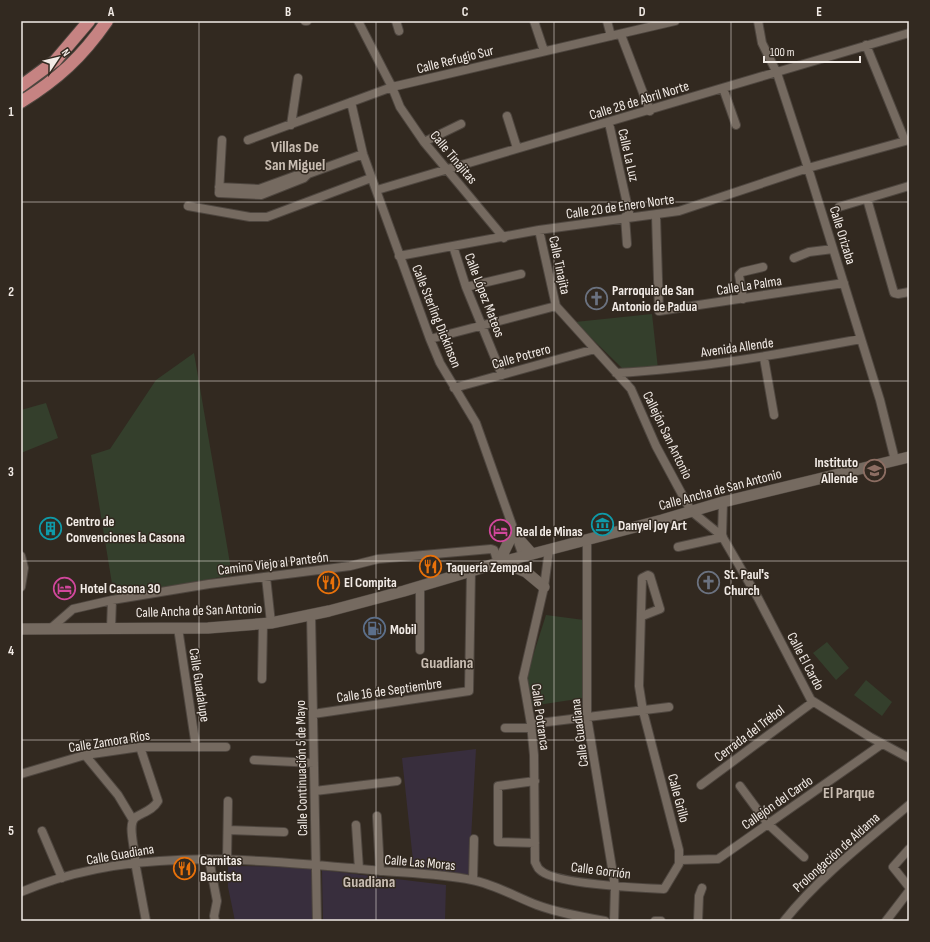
<svg xmlns="http://www.w3.org/2000/svg" width="930" height="942" font-family="'Sofia Sans Condensed',sans-serif">
<style>
.education{fill:#382e3d}
.green{fill:#343f2c}
.lines{fill:none;stroke-linecap:round;stroke-linejoin:round}
.street-casing{stroke:#4e463f;stroke-width:10}
.secondary-casing{stroke:#4e463f;stroke-width:12}
.primary-casing{stroke:#4e463f;stroke-width:14}
.street{stroke:#756a60;stroke-width:8}
.secondary{stroke:#756a60;stroke-width:11}
.primary{stroke:#c68382;stroke-width:12}
.grid{fill:none;stroke:#f2ebe6;stroke-width:1;stroke-opacity:0.55}
.labels{text-anchor:middle;stroke-width:3;stroke-linejoin:round;paint-order:stroke}
.street-label{font-size:14px;fill:#f2ebe6;stroke:#322920}
.poi-label{font-size:14px;font-weight:bold;fill:#f2ebe6;stroke:#322920;text-anchor:start}
.quarter-label{font-size:16px;font-weight:bold;fill:#c9bdb2;stroke:#322920}
.neatline{fill:none;stroke:#f2ebe6;stroke-width:1.5}
.grid-label{font-size:13px;text-anchor:middle;font-weight:bold;fill:#f2ebe6}
</style>
<rect width="100%" height="100%" fill="#322920"/>
<path class="education" d="M476,749L469,875L414,870L402,758Z
M228,866L314,867V921H235L228,887Z
M322,870L446,885L445,921H323Z"/>
<path class="green" d="M652,314L658,369L622,368L575,322Z
M194,353L232,575L114,596L91,455L110,449L156,380Z
M46,403L58,438L21,453V410Z
M546,615L584,620V698L531,706L526,678Z
M827,642L849,668L836,680L813,653Z
M866,680L892,702L882,716L854,695Z"/>
<g class="lines">
<defs>
<path id="street" d="M305,21H307
M358,21L392,87L400,107L424,142L504,238
M396,21L399,31
M534,21L544,51
M607,21L611,36
M758,21L762,43L777,73L808,168L880,400L895,460
M621,35L650,111
M866,45L905,141
M723,88L736,125
M351,102L363,154L430,339L440,363L476,423L523,556
M507,116L517,148
M609,123L630,217
M291,125L298,78
M222,140L219,193L261,195L304,178L308,174L363,154
M248,140L392,87L675,21
M424,142L461,124
M219,187L259,189L303,173L308,174
M377,190L909,33
M867,199L894,293L898,294L909,292
M188,206L250,217H267L371,178
M839,207L909,186
M656,216L659,311L844,283
M625,217L627,244
M539,230L556,306L631,389L656,446L691,511L722,536L758,598L811,700L870,737L909,758
M453,246L466,287L502,375
M399,256L539,230L679,211L808,168L909,140
M794,258L809,252L833,249
M466,287L521,274
M743,299L739,275L742,272L763,267
M430,339L556,306
M764,358L774,415
M616,373C699,369 780,354 861,339
M454,388L595,349
M722,536L723,502
M587,540V717L615,886L614,921
M678,547L723,537
M549,550L544,587L523,678L531,724L534,755L535,862C537,865 537,868 540,870C554,884 641,888 664,889L679,864V850L643,711L639,686L642,578L648,575L650,576L660,609L642,616
M21,556L24,568L21,587
M266,577L271,623
M311,615L317,921
M111,628L112,600
M178,628L196,747
M50,629L73,609L112,600L209,584L350,566L378,559L491,549L494,550L498,563
M420,650V586
M262,679L263,624
M313,714L469,691L471,570
M531,724L669,707
M505,728H531
M140,747L158,801C153,810 144,812 136,817C126,824 136,849 135,862L146,921
M85,755L118,795L133,820
M254,760L314,763
M21,774L85,755L140,747H226
M535,781L498,786V842L535,843
M701,785L813,702
M740,786L768,824L804,857
M315,791L397,781
M377,816L380,871
M356,825L359,869
M228,830L284,832
M42,831L62,878
M909,849L893,867L909,887
M209,859L217,901L214,916L215,921
M227,860L228,801
M680,860L718,859L882,744
M473,880L474,839
M21,892C128,846 248,859 361,869C398,873 436,873 472,880C494,884 516,897 537,905C559,913 582,917 605,921
M655,921H661
M698,921L699,896L702,888
M784,921C820,876 865,842 909,805
M886,921L909,891"/>
<path id="secondary" d="M515,535L532,554
M499,562L514,531
M502,562L526,572L544,587
M21,629L208,628L271,623L329,611L404,591L498,563L662,520L723,502L909,457"/>
<path id="primary" d="M21,86L55,61L89,21
M21,102C58,79 82,57 107,21"/>
</defs>
<use href="#street" class="street-casing"/>
<use href="#secondary" class="secondary-casing"/>
<use href="#primary" class="primary-casing"/>
<use href="#street" class="street"/>
<use href="#secondary" class="secondary"/>
<use href="#primary" class="primary"/>
</g>
<path class="grid" d="M199,21V921M376,21V921M554,21V921M731,21V921M21,202H909M21,381H909M21,561H909M21,740H909"/>
<defs>
<symbol id="church-ring" viewBox="-11 -11 22 22"><circle r="9.5" fill="#322920" stroke="#6b7280" stroke-width="1.5"/><path d="M-1.2-6h2.4v3.5h3.3v2.4h-3.3V6h-2.4V-.1h-3.3v-2.4h3.3Z" fill="#6b7280"/></symbol>
<symbol id="school-ring" viewBox="-11 -11 22 22"><circle r="9.5" fill="#322920" stroke="#8d6e63" stroke-width="1.5"/><path d="M0-5L7-2L0 1L-7-2ZM-4 1L0 2.5L4 1V4Q0 6-4 4Z" fill="#8d6e63"/></symbol>
<symbol id="museum-ring" viewBox="-11 -11 22 22"><circle r="9.5" fill="#322920" stroke="#0f9aa8" stroke-width="1.5"/><path d="M0-6L6-3V-2H-6V-3ZM-5-1h2V3h-2ZM-1-1h2V3h-2ZM3-1h2V3H3ZM-6 4H6V6H-6Z" fill="#0f9aa8"/></symbol>
<symbol id="building-ring" viewBox="-11 -11 22 22"><circle r="9.5" fill="#322920" stroke="#0f9aa8" stroke-width="1.5"/><path d="M-4-6H4V6H1V3H-1V6H-4ZM-2.5-4.3h1.7v1.8h-1.7ZM.8-4.3h1.7v1.8H.8ZM-2.5-1h1.7V.8h-1.7ZM.8-1h1.7V.8H.8Z" fill="#0f9aa8"/></symbol>
<symbol id="hotel-ring" viewBox="-11 -11 22 22"><circle r="9.5" fill="#322920" stroke="#d1479c" stroke-width="1.5"/><path d="M-6-4.5h1.5V1H6V5H4.5V3h-9V5H-6ZM-4 0a1.8 1.8 0 1 1 3.6 0ZM.5 0V-2.5h3Q6-2.5 6 0Z" fill="#d1479c"/></symbol>
<symbol id="restaurant-ring" viewBox="-11 -11 22 22"><circle r="9.5" fill="#322920" stroke="#e8710a" stroke-width="1.5"/><path d="M-5-6h1v4h1v-4h1v4h1v-4h1v5L-1.5 .5V6h-2V.5L-5-1ZM5-6V6H3V1.5H1.5Q1.5-4 5-6Z" fill="#e8710a"/></symbol>
<symbol id="fuel-ring" viewBox="-11 -11 22 22"><circle r="9.5" fill="#322920" stroke="#5c6f8a" stroke-width="1.5"/><path d="M-5.5-6h7V0h2V4h1.3V-2.5L3-4.5l.8-.8L6-3V5H2.5V1h-1V6h-7ZM-4.2-4.7v3.2H.2V-4.7Z" fill="#5c6f8a"/></symbol>
</defs>
<g fill-rule="evenodd">
<use href="#church-ring" x="584" y="286" width="25" height="25"/>
<use href="#school-ring" x="862" y="458" width="25" height="25"/>
<use href="#museum-ring" x="590" y="512" width="25" height="25"/>
<use href="#building-ring" x="38" y="516" width="25" height="25"/>
<use href="#hotel-ring" x="488" y="518" width="25" height="25"/>
<use href="#restaurant-ring" x="418" y="554" width="25" height="25"/>
<use href="#restaurant-ring" x="316" y="570" width="25" height="25"/>
<use href="#church-ring" x="696" y="570" width="25" height="25"/>
<use href="#hotel-ring" x="52" y="576" width="25" height="25"/>
<use href="#fuel-ring" x="362" y="616" width="25" height="25"/>
<use href="#restaurant-ring" x="172" y="856" width="25" height="25"/>
</g>
<g class="labels">
<g class="street-label">
<text transform="translate(455 59) rotate(-14)" y="5">Calle Refugio Sur</text>
<text transform="translate(639 100) rotate(-17)" y="5">Calle 28 de Abril Norte</text>
<text transform="translate(629 155) rotate(77)" y="5">Calle La Luz</text>
<text transform="translate(454 157) rotate(50)" y="5">Calle Tinajitas</text>
<text transform="translate(620 206) rotate(-8)" y="5">Calle 20 de Enero Norte</text>
<text transform="translate(843 235) rotate(73)" y="5">Calle Orizaba</text>
<text transform="translate(560 265) rotate(78)" y="5">Calle Tinajita</text>
<text transform="translate(749 285) rotate(-9)" y="5">Calle La Palma</text>
<text transform="translate(485 295) rotate(69)" y="5">Calle López Mateos</text>
<text transform="translate(437 316) rotate(68)" y="5">Calle Sterling Dickinson</text>
<text transform="translate(737 347) rotate(-8)" y="5">Avenida Allende</text>
<text transform="translate(521 356) rotate(-16)" y="5">Calle Potrero</text>
<text transform="translate(668 435) rotate(64)" y="5">Callejón San Antonio</text>
<text transform="translate(720 489) rotate(-15)" y="5">Calle Ancha de San Antonio</text>
<text transform="translate(273 563) rotate(-7)" y="5">Camino Viejo al Panteón</text>
<text transform="translate(199 610) rotate(-2)" y="5">Calle Ancha de San Antonio</text>
<text transform="translate(806 661) rotate(62)" y="5">Calle El Cardo</text>
<text transform="translate(200 685) rotate(81)" y="5">Calle Guadalupe</text>
<text transform="translate(389 690) rotate(-8)" y="5">Calle 16 de Septiembre</text>
<text transform="translate(541 717) rotate(82)" y="5">Calle Potranca</text>
<text transform="translate(579 733) rotate(-97)" y="5">Calle Guadiana</text>
<text transform="translate(749 733) rotate(-37)" y="5">Cerrada del Trébol</text>
<text transform="translate(109 741) rotate(-9)" y="5">Calle Zamora Ríos</text>
<text transform="translate(301 768) rotate(-91)" y="5">Calle Continuación 5 de Mayo</text>
<text transform="translate(679 798) rotate(75)" y="5">Calle Grillo</text>
<text transform="translate(777 802) rotate(-35)" y="5">Callejón del Cardo</text>
<text transform="translate(836 852) rotate(-42)" y="5">Prolongación de Aldama</text>
<text transform="translate(120 854) rotate(-10)" y="5">Calle Guadiana</text>
<text transform="translate(420 862) rotate(5)" y="5">Calle Las Moras</text>
<text transform="translate(601 870) rotate(7)" y="5">Calle Gorrión</text>
</g>
<g class="poi-label">
<text x="612" y="295">Parroquia de San<tspan x="612" dy="16">Antonio de Padua</tspan></text>
<text x="858" y="467" text-anchor="end">Instituto<tspan x="858" dy="16">Allende</tspan></text>
<text x="66" y="526">Centro de<tspan x="66" dy="16">Convenciones la Casona</tspan></text>
<text x="618" y="530">Danyel Joy Art</text>
<text x="516" y="536">Real de Minas</text>
<text x="446" y="572">Taquería Zempoal</text>
<text x="724" y="579">St. Paul's<tspan x="724" dy="16">Church</tspan></text>
<text x="344" y="587">El Compita</text>
<text x="80" y="593">Hotel Casona 30</text>
<text x="390" y="634">Mobil</text>
<text x="200" y="865">Carnitas<tspan x="200" dy="16">Bautista</tspan></text>
</g>
<g class="quarter-label">
<text x="295" y="152">Villas De<tspan x="295" dy="18">San Miguel</tspan></text>
<text x="447" y="668">Guadiana</text>
<text x="849" y="798">El Parque</text>
<text x="369" y="887">Guadiana</text>
</g>
</g>
<rect width="930" height="942" fill="none" stroke="#322920" stroke-width="44"/>
<g transform="translate(58 58) rotate(55)" stroke="#322920" stroke-width="3" paint-order="stroke">
<path d="M0-3L7 15L0 10L-7 15Z" fill="#f2ebe6"/>
<text y="-6" font-size="11" font-weight="bold" text-anchor="middle" fill="#f2ebe6">N</text>
</g>
<path d="M764 56v6h96v-6" fill="none" stroke="#f2ebe6" stroke-width="2"/>
<text x="770" y="56" font-size="12" fill="#f2ebe6" stroke="#322920" stroke-width="3" paint-order="stroke">100 m</text>
<rect x="22" y="22" width="886" height="898" class="neatline"/>
<g class="grid-label">
<text x="111" y="16">A</text>
<text x="288" y="16">B</text>
<text x="465" y="16">C</text>
<text x="642" y="16">D</text>
<text x="819" y="16">E</text>
<text x="11" y="116">1</text>
<text x="11" y="296">2</text>
<text x="11" y="476">3</text>
<text x="11" y="655">4</text>
<text x="11" y="835">5</text>
</g>
</svg>
